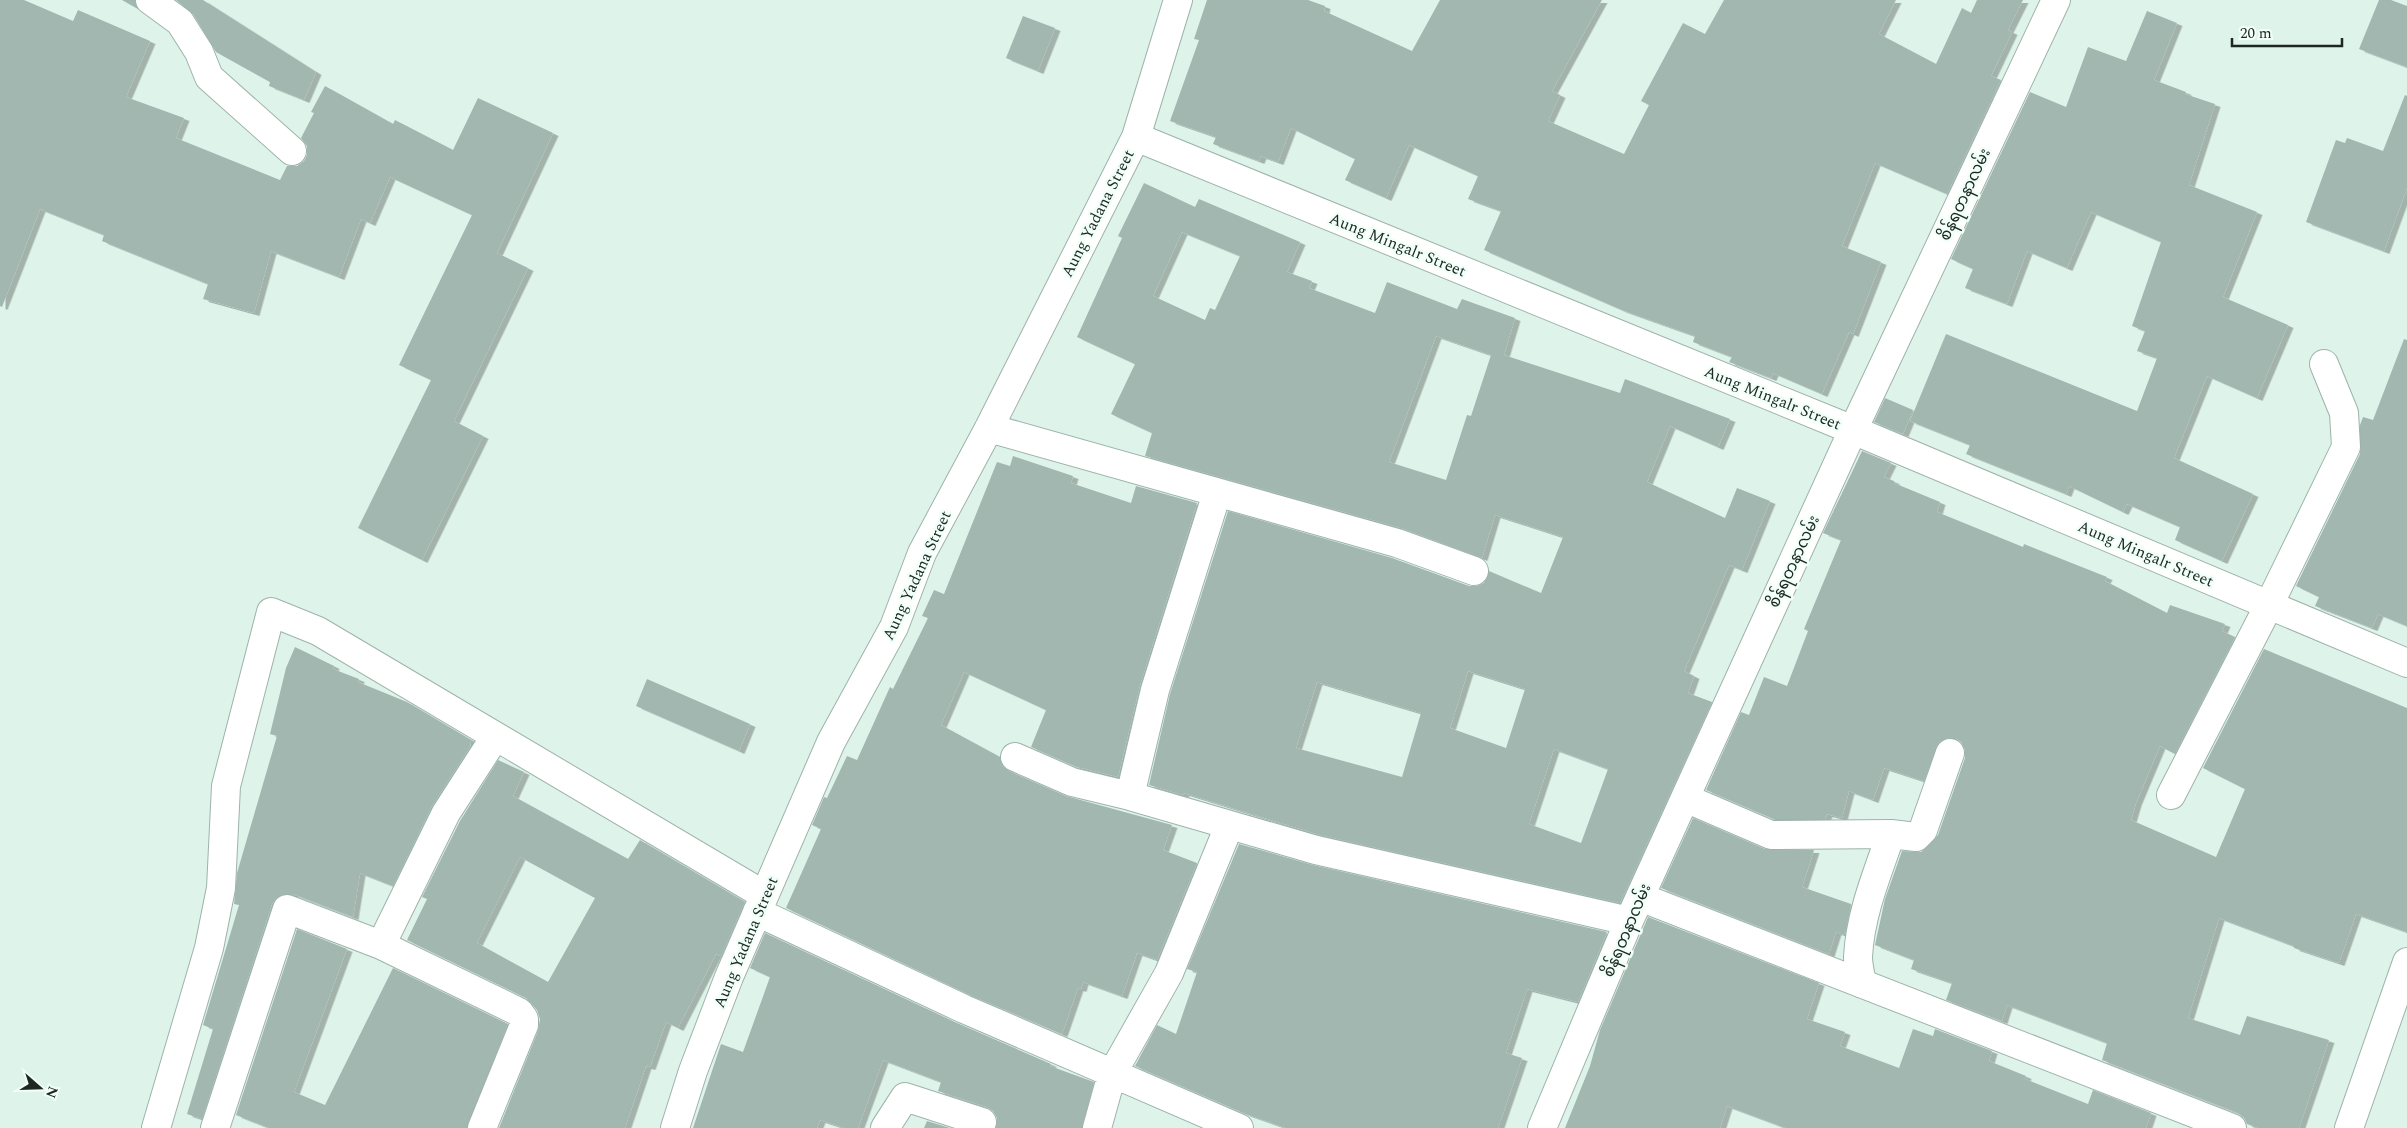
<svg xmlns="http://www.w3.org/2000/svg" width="2407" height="1128" font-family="Spectral,'Noto Sans Myanmar',serif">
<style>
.building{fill:#a2b7af;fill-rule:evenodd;filter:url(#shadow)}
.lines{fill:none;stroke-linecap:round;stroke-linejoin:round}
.minor-casing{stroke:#9db3aa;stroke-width:30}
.minor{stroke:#fff;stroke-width:28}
.labels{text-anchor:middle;stroke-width:5;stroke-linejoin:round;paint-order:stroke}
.street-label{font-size:16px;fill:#1d2622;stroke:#f1fff9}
</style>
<defs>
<filter id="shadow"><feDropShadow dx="5.5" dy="3" stdDeviation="0" flood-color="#0004"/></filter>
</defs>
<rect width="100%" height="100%" fill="#def4eb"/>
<path class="building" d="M0,0H24L73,21L78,10L150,41L126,97L184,118L176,138L280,180L287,166H297L304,161L307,155V146L301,138L314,113L311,112L325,86L393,124L395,120L453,150L478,98L553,133L497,253L528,268L454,421L483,436L422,560L358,528L431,380L399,365L472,215L390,177L370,223L361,219L339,277L271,251L254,313L203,299L208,284L102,241L104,235L40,209L2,307L0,306Z
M122,0H135L138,9Z
M176,0H203L316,72L304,100L269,86L270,82L216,52L193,14Z
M1207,0H1308L1325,6L1324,11L1412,51L1440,0H1602L1552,91L1560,95L1548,121L1624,154L1649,105L1641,101L1683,23L1705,34L1724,0H1896L1879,34L1936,64L1962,8L1971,13L1977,0H2023L2008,30L2012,32L1991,76L2001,80L1947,194L1875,163L1842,246L1881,262L1853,334L1849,332L1822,394L1773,373L1771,378L1729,362L1732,357L1693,342L1695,336L1622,310L1484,250L1501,211L1468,199L1478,176L1409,145L1386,198L1345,180L1355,159L1291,128L1278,162L1261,156L1259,161L1213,144L1216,137L1170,121L1199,40L1194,39Z
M2379,0H2391L2407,6V67L2359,49Z
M2147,11L2177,23L2154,80L2186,92L2185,94L2215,104L2189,185L2257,212L2223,297L2288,325L2257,398L2207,376L2174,458L2253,494L2222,561L2175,540L2180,527L2127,504L2123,512L2069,486L2066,494L1966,454L1970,445L1910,421L1946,334L2137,411L2157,358L2137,351L2145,331L2132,326L2161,242L2091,212L2067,268L2027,251L2007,304L1965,288L1973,269L1951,259L2030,92L2066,107L2088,47L2126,61Z
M1023,16L1055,28L1038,71L1006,58Z
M2405,95L2407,96V188L2384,251L2306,222L2336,140L2345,143L2347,138L2383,151Z
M1144,183L1195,207L1199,199L1300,242L1287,272L1312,281L1309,288L1375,313L1387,282L1457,309L1462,299L1515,318L1504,355L1620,393L1625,379L1730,419L1718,447L1670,426L1647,482L1725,518L1737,488L1770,501L1742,570L1729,565L1684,671L1694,676L1688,693L1712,702L1620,903L1320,835L1184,793L1183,795L1149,785L1170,694L1228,511L1392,558L1469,586H1476L1484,583L1489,571L1541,593L1563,537L1495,515L1482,558L1401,528L1145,456L1152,433L1111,414L1135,364L1077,337L1122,238L1118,236ZM1182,232L1240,256L1215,310L1210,308L1205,320L1153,296ZM1436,336L1491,355L1471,416L1467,415L1446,480L1389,462ZM1468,671L1525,689L1506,748L1450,728ZM1317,682L1421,713L1402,777L1296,748ZM1554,749L1608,769L1581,843L1529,824Z
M2404,339L2407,340V626L2378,614L2372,628L2315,606L2319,597L2296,586L2360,454V425L2363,417L2373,420Z
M1885,398L1913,410L1903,434L1874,422Z
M1862,451L1891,463L1884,477L1894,481V483L1940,502L1937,512L2023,547L2024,544L2107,577L2105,581L2167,613L2170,605L2225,624L2222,631L2235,637L2175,754L2160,746L2136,803L2131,820L2216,857L2245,789L2203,768L2264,649L2407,708V932L2356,914L2339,963L2294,948V946L2219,918L2188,1018L2240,1035L2247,1016L2329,1040L2299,1128H2258L2247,1124L2244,1118L2238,1113L2102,1060L2107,1043L2007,1005L2002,1021L1946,1000L1952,983L1911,969L1914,960L1875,945L1885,899L1902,851L1921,852L1938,835L1965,758V750L1961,742L1956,738H1948L1939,742L1924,781L1884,768L1873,800L1849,791L1842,818L1827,814L1825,819H1774L1706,790L1741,712L1749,715L1764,677L1787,686L1808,631L1804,629L1841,540L1823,533Z
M1013,456L1073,476L1071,483L1131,503L1136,486L1197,503L1140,685L1118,777L1077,767L1031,747L1046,710L964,672L941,725L1000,757L1002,766L1009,771L1066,796L1172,825L1163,850L1197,863L1157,960L1137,953L1122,996L1083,982L1081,989L1078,988L1062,1034L970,995L786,908L821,829L812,825L824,797L827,798L847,756L857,760L890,687L893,689L928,618L922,616L934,590L944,594L997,462L1010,466Z
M295,647L334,666L333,669L359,679L358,682L407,702L471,740L470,747L432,806L393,886L360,873L353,917L293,894H284L276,898L272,904L202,1119L187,1114L213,1029L203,1025L239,905L234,904L237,873L277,736L270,734L286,668Z
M647,679L750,724L739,751L636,706Z
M498,760L524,772L513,796L628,859L640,840L745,902L721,956L716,954L678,1028L666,1022L650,1067L646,1066L625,1128H499L538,1031L540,1019L537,1010L526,998L407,940L427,899L422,897L460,821ZM520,857L595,898L548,982L477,943Z
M1693,818L1765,849L1814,850L1802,887L1851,904L1845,935L1836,932L1829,954L1661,888Z
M1239,844L1313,865L1607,932L1578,1002L1527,989L1506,1053L1522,1058L1498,1128H1286L1246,1114L1135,1066L1157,1025L1176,1034L1197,972L1187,969Z
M1648,917L1819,983L1807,1019L1845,1032L1840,1046L1899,1068L1913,1029L1933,1036L1935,1029L1992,1051L1989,1061L2026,1076L2025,1079L2088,1104L2093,1090L2151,1113L2146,1128H1786L1727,1106L1720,1128H1565L1590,1066L1600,1030Z
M297,929L347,949L294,1092L325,1105L393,968L508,1024L467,1128H269L236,1115Z
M765,933L957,1023L1051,1064L1050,1066L1094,1082L1082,1128H996L997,1118L993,1111L987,1107L938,1091L941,1082L883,1060L858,1128H844L820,1120L817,1128H693L721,1044L743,1052L770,977L750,968Z
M927,1121L950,1128H924Z"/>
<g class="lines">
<defs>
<path id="minor" d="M150,0L180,22L199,52L209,77L292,151
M1136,137L1853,430L2407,663
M989,428L1397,543L1474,571
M1015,757L1072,782L1130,796L1316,850L1629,921
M2171,795L2269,605L2346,447L2344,413L2324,364
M1130,796L1155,690L1217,493
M1685,798L1771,835L1891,834L1916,837L1923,830L1950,753
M1640,897L2232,1128
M757,912L964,1009L1239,1128
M381,945L446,813L495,737
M1862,984C1861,976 1858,966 1858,957C1860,915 1877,874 1891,834
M156,1128L209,948L221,888L226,786L271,612L318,631L764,895
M215,1128L287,909L381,945L519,1012L524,1019V1025L482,1128
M675,1128L693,1071L729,977L831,742L894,627L922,553L989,428L1136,137L1178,0
M885,1128L905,1097L982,1122
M1097,1128L1112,1074L1169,973L1229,826
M1542,1128L1629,921L1685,798L1853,430L2056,0
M2349,1128L2407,962"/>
</defs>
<use href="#minor" class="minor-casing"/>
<use href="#minor" class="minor"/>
</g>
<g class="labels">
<g class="street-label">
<text transform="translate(1964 194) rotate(-65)" y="6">စိန်ရတနာလမ်း</text>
<text transform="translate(1097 213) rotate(-63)" y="6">Aung Yadana Street</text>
<text transform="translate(1398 244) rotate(22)" y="6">Aung Mingalr Street</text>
<text transform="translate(1773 397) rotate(22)" y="6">Aung Mingalr Street</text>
<text transform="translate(2146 553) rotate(23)" y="6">Aung Mingalr Street</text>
<text transform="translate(1793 561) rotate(-65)" y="6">စိန်ရတနာလမ်း</text>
<text transform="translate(916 575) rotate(-65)" y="6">Aung Yadana Street</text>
<text transform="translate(1626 930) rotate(-67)" y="6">စိန်ရတနာလမ်း</text>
<text transform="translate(745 942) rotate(-67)" y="6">Aung Yadana Street</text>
</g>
</g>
<g transform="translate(40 1088) rotate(110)" stroke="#f1fff9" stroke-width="4" paint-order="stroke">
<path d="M0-4L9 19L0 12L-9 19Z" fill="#1d2622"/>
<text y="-8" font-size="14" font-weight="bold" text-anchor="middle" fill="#1d2622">N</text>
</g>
<path d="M2232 38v8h110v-8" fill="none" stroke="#1d2622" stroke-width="2.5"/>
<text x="2240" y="38" font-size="15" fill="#1d2622" stroke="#f1fff9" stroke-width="4" paint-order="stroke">20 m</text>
</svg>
